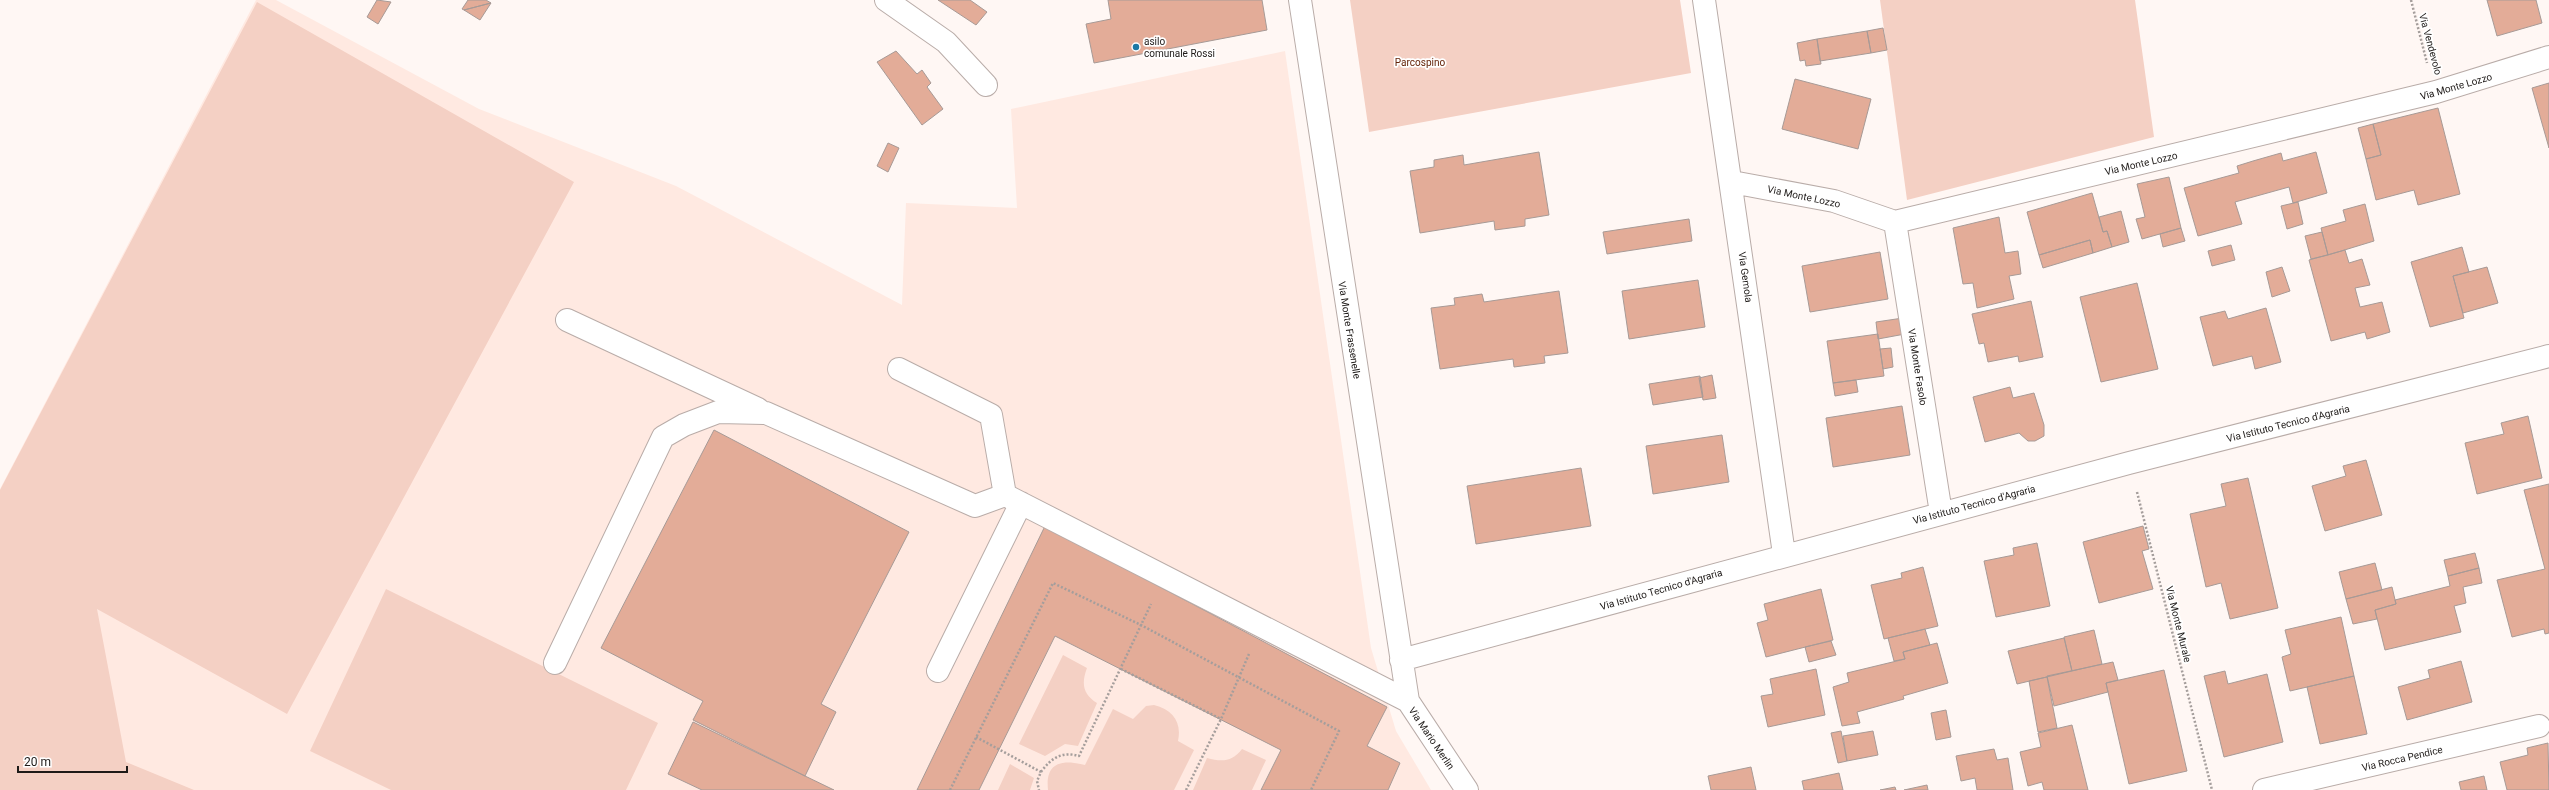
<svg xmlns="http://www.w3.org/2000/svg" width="2549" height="790" font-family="Roboto,sans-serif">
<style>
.built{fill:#ffe9e1}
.green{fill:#f4d0c4}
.building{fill:#e3ac98;stroke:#a79a96}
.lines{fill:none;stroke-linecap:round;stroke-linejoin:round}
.minor-casing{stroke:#b9aca8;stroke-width:24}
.path{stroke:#a59e9c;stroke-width:2.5;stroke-dasharray:2 2;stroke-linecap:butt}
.minor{stroke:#fff;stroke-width:22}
.poi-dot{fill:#1b78a5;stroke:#fff;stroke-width:1.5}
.labels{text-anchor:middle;stroke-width:3.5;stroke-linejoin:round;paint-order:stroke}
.poi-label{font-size:10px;fill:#1e1a18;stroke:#fff;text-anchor:start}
.street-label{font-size:10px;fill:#1e1a18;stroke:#fff}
.park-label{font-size:10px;fill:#632207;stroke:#fff}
</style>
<rect width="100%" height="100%" fill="#fff7f4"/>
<path class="built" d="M256,0H276L479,109L676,186L902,305L906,203L1017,208L1011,109L1285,51L1371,648L1396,731L1431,790H0V489Z"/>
<path class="green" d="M1350,0H1680L1691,73L1369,132Z
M1880,0H2135L2154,137L1907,200Z
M257,2L574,182L287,714L97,609L126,762L194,790H0V490Z
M386,589L658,723L626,790H391L310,751Z
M1063,655L1087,668C1081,684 1083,694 1097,703L1078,746L1065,744L1045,756L1019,744Z
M1154,705C1173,710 1182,722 1178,741L1194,750L1174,790H1048C1045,762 1062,759 1085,765L1113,709L1133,719L1146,706Z
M1242,749L1266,760L1252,790H1193L1207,758C1222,762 1232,762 1242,749Z
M1010,764L1034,778L1030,790H998Z"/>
<path class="building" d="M377,0L391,2L378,24L367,17Z
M468,0H486L491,3L464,10L462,9Z
M938,0H970L987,12L976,25Z
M1108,0H1262L1267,30L1094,63L1086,24L1111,19Z
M2487,0H2536L2542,23L2497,36Z
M491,3L480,20L464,10Z
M1883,28L1887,50L1871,53L1867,31Z
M1867,31L1871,53L1820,61L1817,39Z
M1817,39L1821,64L1806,66L1805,60L1800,61L1797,43Z
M896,51L917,74L922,70L931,83L927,87L943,109L922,125L877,62Z
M1795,79L1871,99L1858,149L1782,129Z
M2549,83V148L2532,88Z
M2438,108L2460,194L2418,205L2414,190L2376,200L2366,159L2381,155L2373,124Z
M2373,124L2381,155L2366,159L2358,128Z
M888,143L899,148L888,172L877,166Z
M1539,152L1549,215L1525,219V226L1495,230L1494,221L1420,233L1410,171L1434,167V160L1463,155L1464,165Z
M2316,152L2327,193L2293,203L2289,187L2235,202L2242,224L2198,236L2184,188L2239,173L2237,166L2253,161L2281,153L2283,161Z
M2169,177L2181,228L2142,239L2136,219L2145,217L2137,184Z
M2092,193L2103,232L2107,231L2112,247L2093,253L2090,240L2039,255L2027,212Z
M2298,202L2303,224L2287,229L2281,206Z
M2365,204L2374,241L2328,255L2321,228L2346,221L2343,210Z
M2121,211L2129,242L2112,247L2107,231L2103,232L2099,217Z
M1999,217L2005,253L2018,251L2021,274L2009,276L2014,299L1977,308L1973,283L1963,284L1953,228Z
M1689,219L1692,241L1607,254L1603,232Z
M2181,228L2185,241L2163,247L2160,234Z
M2322,232L2328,255L2311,259L2305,236Z
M2090,240L2093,253L2043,268L2039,255Z
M2231,245L2235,260L2212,266L2208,251Z
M2462,247L2469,272L2453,276L2464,318L2430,327L2411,262Z
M2345,250L2349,263L2362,259L2370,285L2355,288L2360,307L2382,302L2390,332L2367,339L2365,332L2331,341L2309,260Z
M1880,252L1888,299L1810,312L1802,266Z
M2282,267L2290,291L2272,297L2266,272Z
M2487,267L2498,303L2463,313L2453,276Z
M1698,280L1705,327L1629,339L1622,291Z
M2137,283L2158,369L2101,382L2080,297Z
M1559,291L1568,353L1544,356L1545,363L1514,367L1513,359L1440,369L1431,308L1455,305L1454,298L1482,294L1484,302Z
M2031,301L2043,357L2019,362L2018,356L1988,362L1984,343L1979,344L1972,314Z
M2266,308L2281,362L2255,369L2252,356L2213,366L2200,317L2225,311L2228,319Z
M1903,318L1905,334L1878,339L1876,322Z
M1878,334L1884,376L1833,383L1827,341Z
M1891,348L1893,367L1883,369L1880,349Z
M1712,375L1716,398L1703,400L1699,378Z
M1700,376L1703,397L1653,405L1649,384Z
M1856,380L1858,392L1835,396L1833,383Z
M2010,387L2013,398L2034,393L2044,425V436L2035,441H2028L2019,433L1985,442L1973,397Z
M1902,406L1910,455L1833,467L1826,418Z
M2528,416L2542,478L2477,494L2465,443L2504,434L2501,423Z
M714,430L909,532L821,704L836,712L805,776L693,720L703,701L601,648Z
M1722,435L1729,482L1653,494L1646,446Z
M2366,460L2382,515L2325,531L2312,486L2346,476L2343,466Z
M1581,468L1591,526L1476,544L1467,486Z
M2248,478L2278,608L2230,619L2221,583L2206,587L2190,514L2226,506L2221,484Z
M2549,484V633L2545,634L2544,629L2512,637L2497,580L2545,569L2524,490Z
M1045,526L1387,707L1367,746L1400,763L1388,790H1261L1281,750L1055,636L979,790H917Z
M2143,526L2149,549L2142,551L2153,589L2099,603L2083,542Z
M2037,543L2050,606L1996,617L1984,561L2014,555L2013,548Z
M2475,553L2479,568L2448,576L2444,560Z
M2375,563L2382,590L2346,599L2339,572Z
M1923,567L1938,626L1884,639L1871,585L1902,578L1901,573Z
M2479,568L2482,583L2463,587L2466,603L2454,606L2461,632L2385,650L2375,610L2396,604L2395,600L2450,586L2448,576Z
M2392,587L2396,604L2375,610L2377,619L2353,624L2346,599Z
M1821,589L1833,640L1766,657L1757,623L1768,620L1764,604Z
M2341,617L2354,676L2290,691L2282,657L2291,654L2285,630Z
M1925,629L1930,645L1903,652L1905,659L1894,661L1888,638Z
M2094,630L2102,664L2072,671L2064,637Z
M2064,638L2072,671L2017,684L2008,651Z
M1831,641L1836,655L1809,662L1805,647Z
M1937,643L1948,683L1903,696L1904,699L1857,712L1860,723L1842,726L1833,687L1849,682L1847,673L1905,659L1903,652Z
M2461,661L2472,702L2407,720L2398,687L2430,678L2428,670Z
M2113,662L2118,680L2106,683L2108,692L2054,706L2047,676Z
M1816,669L1825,715L1768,727L1761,696L1773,694L1770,679Z
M2164,670L2187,771L2129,784L2106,683Z
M2225,671L2228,684L2267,674L2283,742L2224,757L2204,676Z
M2354,676L2367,734L2320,744L2307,687Z
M2047,677L2057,728L2038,732L2029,681Z
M1946,710L1951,737L1936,740L1931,713Z
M693,722L805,776L834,790H702L668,774Z
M2072,725L2088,790H2044L2042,782L2028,786L2020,752L2041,747L2038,733Z
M1841,731L1847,761L1838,763L1831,733Z
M1873,731L1878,755L1847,761L1843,736Z
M2548,743L2549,790H2507L2500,762L2528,755L2527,748Z
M1994,749L1997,760L2008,758L2013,790H1977L1975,778L1961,781L1956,756Z
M1751,767L1756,790H1711L1708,776Z
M1839,773L1843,790H1804L1802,781Z
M2484,776L2487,790H2461L2459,782Z
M1927,785L1928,790H1904Z
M1895,787L1896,790H1880Z"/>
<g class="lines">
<defs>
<path id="minor" d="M886,0L946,42L986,85
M1300,0L1408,701L1467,790
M1704,0L1784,554
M1732,182L1834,201L1895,222L2436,92L2549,57
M1895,222L1941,513
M567,320L758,409
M899,369L991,415L1005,495L1408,701
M1401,660L2129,463L2549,356
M555,663L663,437L684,425L718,412L766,413L975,506L1005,495
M938,671L1021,503
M2264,790L2539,726"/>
</defs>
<use href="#minor" class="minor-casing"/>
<path class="path" d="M2411,0L2427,63
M2137,492L2212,790
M1121,669L1221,719
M976,737L1041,772L1037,781L1039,790
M1041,772C1051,758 1062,751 1079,756L1151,604
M950,790L1053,583L1141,625L1339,731L1311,790
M1186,790L1221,719L1249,654"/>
<use href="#minor" class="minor"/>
</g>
<circle class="poi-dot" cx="1136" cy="47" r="4"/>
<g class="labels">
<g class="poi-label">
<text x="1144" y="45">asilo<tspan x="1144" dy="12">comunale Rossi</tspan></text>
</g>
<g class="street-label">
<text transform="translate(2431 44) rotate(75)" y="4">Via Vendevolo</text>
<text transform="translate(2456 86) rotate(-16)" y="4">Via Monte Lozzo</text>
<text transform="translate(2141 163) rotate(-13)" y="4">Via Monte Lozzo</text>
<text transform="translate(1804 196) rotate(12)" y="4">Via Monte Lozzo</text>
<text transform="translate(1746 277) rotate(82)" y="4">Via Gemola</text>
<text transform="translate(1350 330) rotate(81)" y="4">Via Monte Frassenelle</text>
<text transform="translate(1918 367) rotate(81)" y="4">Via Monte Fasolo</text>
<text transform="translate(2288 423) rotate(-14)" y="4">Via Istituto Tecnico d'Agraria</text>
<text transform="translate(1974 504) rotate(-15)" y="4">Via Istituto Tecnico d'Agraria</text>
<text transform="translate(1661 589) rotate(-16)" y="4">Via Istituto Tecnico d'Agraria</text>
<text transform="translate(2179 624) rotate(76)" y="4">Via Monte Murale</text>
<text transform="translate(1432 738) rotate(56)" y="4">Via Mario Merlin</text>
<text transform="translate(2402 758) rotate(-13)" y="4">Via Rocca Pendice</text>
</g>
<g class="park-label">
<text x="1420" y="66">Parcospino</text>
</g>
</g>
<path d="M18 766v6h109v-6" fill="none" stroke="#1e1a18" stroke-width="2"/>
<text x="24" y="766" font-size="12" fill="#1e1a18" stroke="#ffffff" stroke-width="3" paint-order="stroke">20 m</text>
</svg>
